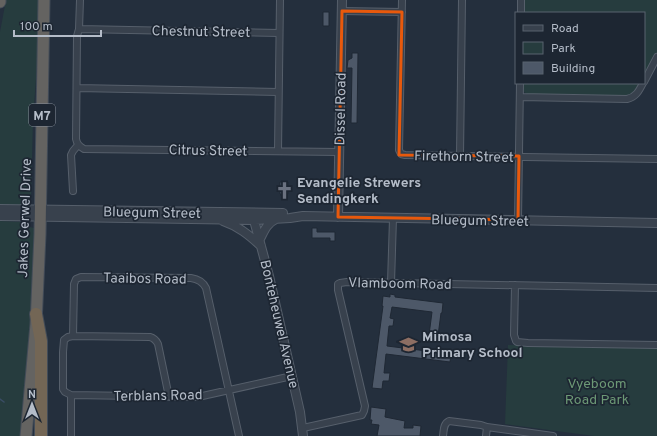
<svg xmlns="http://www.w3.org/2000/svg" width="657" height="436" font-family="Overpass,sans-serif">
<style>
.green{fill:#263c3e}
.lines{fill:none;stroke-linecap:round;stroke-linejoin:round}
.stream{stroke:#3a4d65;stroke-width:1.5}
.building{fill:#4d5868;stroke:#1f2834}
.minor-casing{stroke:#565f6b;stroke-width:8}
.tertiary-casing{stroke:#565f6b;stroke-width:10}
.trunk-casing{stroke:#434c58;stroke-width:13}
.motorway-casing{stroke:#434c58;stroke-width:14}
.minor{stroke:#38414d;stroke-width:6}
.tertiary{stroke:#38414d;stroke-width:8}
.trunk{stroke:#646361;stroke-width:11}
.motorway{stroke:#736655;stroke-width:12}
.marked{fill:none;stroke:#e8590c;stroke-width:3;stroke-linejoin:round}
.labels{text-anchor:middle;stroke-width:3.5;stroke-linejoin:round;paint-order:stroke}
.shield{fill:#1d2632;stroke:#878f9b;stroke-width:1}
.shield-label{font-size:13px;font-weight:bold;fill:#b4bcc8}
.street-label{font-size:14px;fill:#b4bcc8;stroke:#1d2632}
.poi-label{font-size:14px;font-weight:bold;fill:#b4bcc8;stroke:#1d2632;text-anchor:start}
.park-label{font-size:14px;fill:#6c9875;stroke:#1d2632}
</style>
<rect width="100%" height="100%" fill="#242f3d"/>
<path class="green" d="M6,0H39L38,51L33,120L31,197H30L24,205H0V32Z
M523,0H657V53L644,78V13H523Z
M522,83H641C637,90 633,95 624,96L530,95C523,93 522,89 522,83Z
M0,221L24,222V223H27L28,222H30V227L34,228C34,298 28,367 20,436H0Z
M508,345L657,348V436H594L505,424Z"/>
<g class="lines">
<path class="stream" d="M0,399L4,402"/>
</g>
<path class="building" d="M323,12H329V26H323Z
M352,53H358L357,123H351L352,68H347L348,60L352,58Z
M280,182H288V194H287V196H281V194H280Z
M312,228H317V232H335V241H330V238H312Z
M390,294L395,295V297L443,303L442,313H441L438,336L429,335L432,312L392,307L390,318L394,319L393,326H389L387,346L451,354L450,362L386,354L384,373H390L389,381H383L382,389L372,388L383,306H382L383,296L390,297Z
M371,407L386,409L385,417L405,421L404,428H413V425L421,426L420,436H377L379,425L371,424L372,420H370Z"/>
<g class="lines">
<defs>
<path id="minor" d="M80,0L79,29L77,36L76,139C77,144 79,146 84,149L339,152
M402,0L399,150L401,154L405,155L657,159
M342,11L402,12
M521,13V0
M79,29L279,33
M644,82L657,57
M77,88L278,92
M520,97L627,99C636,97 639,91 643,83
M278,151L280,0
M460,156L462,0
M73,191L71,155L73,151L78,145
M518,220L520,83
M391,283L393,218
M515,285L514,335L516,341L517,342L528,343L657,345
M73,336L68,337L64,340L63,352V389L65,392L71,395L198,397L292,376
M169,397L158,344C156,340 154,338 150,337L73,336L74,284L76,279L81,277L191,278C198,279 203,282 206,288L239,436
M303,428L362,415L364,411L365,406L338,290V284L340,283L347,282L657,288
M71,436V395
M443,436C444,430 443,424 449,421L481,425L487,427
M486,436L487,427L553,436"/>
<path id="tertiary" d="M0,209L283,213
M254,214L255,224L269,276L300,412L303,436
M0,216L255,220L290,218L303,216L657,223
M338,217L342,0
M223,221C238,226 249,235 261,246
M260,239C264,231 267,223 276,219"/>
<path id="trunk" d="M0,2V0
M26,436L36,324L40,234L44,0"/>
<path id="motorway" d="M36,314L41,341V436"/>
</defs>
<use href="#minor" class="minor-casing"/>
<use href="#tertiary" class="tertiary-casing"/>
<use href="#trunk" class="trunk-casing"/>
<use href="#motorway" class="motorway-casing"/>
<use href="#minor" class="minor"/>
<use href="#tertiary" class="tertiary"/>
<use href="#trunk" class="trunk"/>
<use href="#motorway" class="motorway"/>
</g>
<path class="marked" d="M342,11L402,12L399,155L519,156L518,220L338,217Z"/>
<defs>
<symbol id="church-bare" viewBox="-9 -9 18 18"><path d="M-1.2-6h2.4v3.5h3.3v2.4h-3.3V6h-2.4V-.1h-3.3v-2.4h3.3Z" fill="#6b7280" stroke="#1d2632" stroke-width="2.5" paint-order="stroke"/></symbol>
<symbol id="school-bare" viewBox="-9 -9 18 18"><path d="M0-5L7-2L0 1L-7-2ZM-4 1L0 2.5L4 1V4Q0 6-4 4Z" fill="#8d6e63" stroke="#1d2632" stroke-width="2.5" paint-order="stroke"/></symbol>
</defs>
<g fill-rule="evenodd">
<use href="#church-bare" x="272" y="178" width="25" height="25"/>
<use href="#school-bare" x="396" y="332" width="25" height="25"/>
</g>
<g class="labels">
<rect class="shield" x="29" y="104" width="26" height="22" rx="3"/>
<g class="shield-label">
<text x="42" y="120">M7</text>
</g>
<g class="street-label">
<text transform="translate(201 31) rotate(1)" y="5">Chestnut Street</text>
<text transform="translate(340 109) rotate(-89)" y="5">Dissel Road</text>
<text transform="translate(208 150) rotate(1)" y="5">Citrus Street</text>
<text transform="translate(464 156) rotate(1)" y="5">Firethorn Street</text>
<text transform="translate(152 212) rotate(1)" y="5">Bluegum Street</text>
<text transform="translate(24 218) rotate(-88)" y="5">Jakes Gerwel Drive</text>
<text transform="translate(480 220) rotate(1)" y="5">Bluegum Street</text>
<text transform="translate(145 278) rotate(1)" y="5">Taaibos Road</text>
<text transform="translate(400 283) rotate(1)" y="5">Vlamboom Road</text>
<text transform="translate(280 324) rotate(77)" y="5">Bonteheuwel Avenue</text>
<text transform="translate(158 395) rotate(-1)" y="5">Terblans Road</text>
</g>
<g class="poi-label">
<text x="297" y="187">Evangelie Strewers<tspan x="297" dy="16">Sendingkerk</tspan></text>
<text x="422" y="341">Mimosa<tspan x="422" dy="16">Primary School</tspan></text>
</g>
<g class="park-label">
<text x="597" y="388">Vyeboom<tspan x="597" dy="16">Road Park</tspan></text>
</g>
</g>
<rect x="515" y="12" width="130" height="72" fill="#1d2632" stroke="#59626e"/>
<rect x="523" y="25" width="20" height="6" fill="#38414d" stroke="#59626e"/>
<text x="551" y="32" font-size="12" fill="#b4bcc8">Road</text>
<rect x="523" y="42" width="20" height="12" fill="#263c3e" stroke="#59626e"/>
<text x="551" y="52" font-size="12" fill="#b4bcc8">Park</text>
<rect x="523" y="62" width="20" height="12" fill="#4d5868" stroke="#59626e"/>
<text x="551" y="72" font-size="12" fill="#b4bcc8">Building</text>
<g transform="translate(32 404)" stroke="#1d2632" stroke-width="3" paint-order="stroke">
<path d="M0-3L7 15L0 10L-7 15Z" fill="#b4bcc8"/>
<text y="-6" font-size="11" font-weight="bold" text-anchor="middle" fill="#b4bcc8">N</text>
</g>
<path d="M14 30v6h87v-6" fill="none" stroke="#b4bcc8" stroke-width="2"/>
<text x="20" y="30" font-size="12" fill="#b4bcc8" stroke="#1d2632" stroke-width="3" paint-order="stroke">100 m</text>
</svg>
